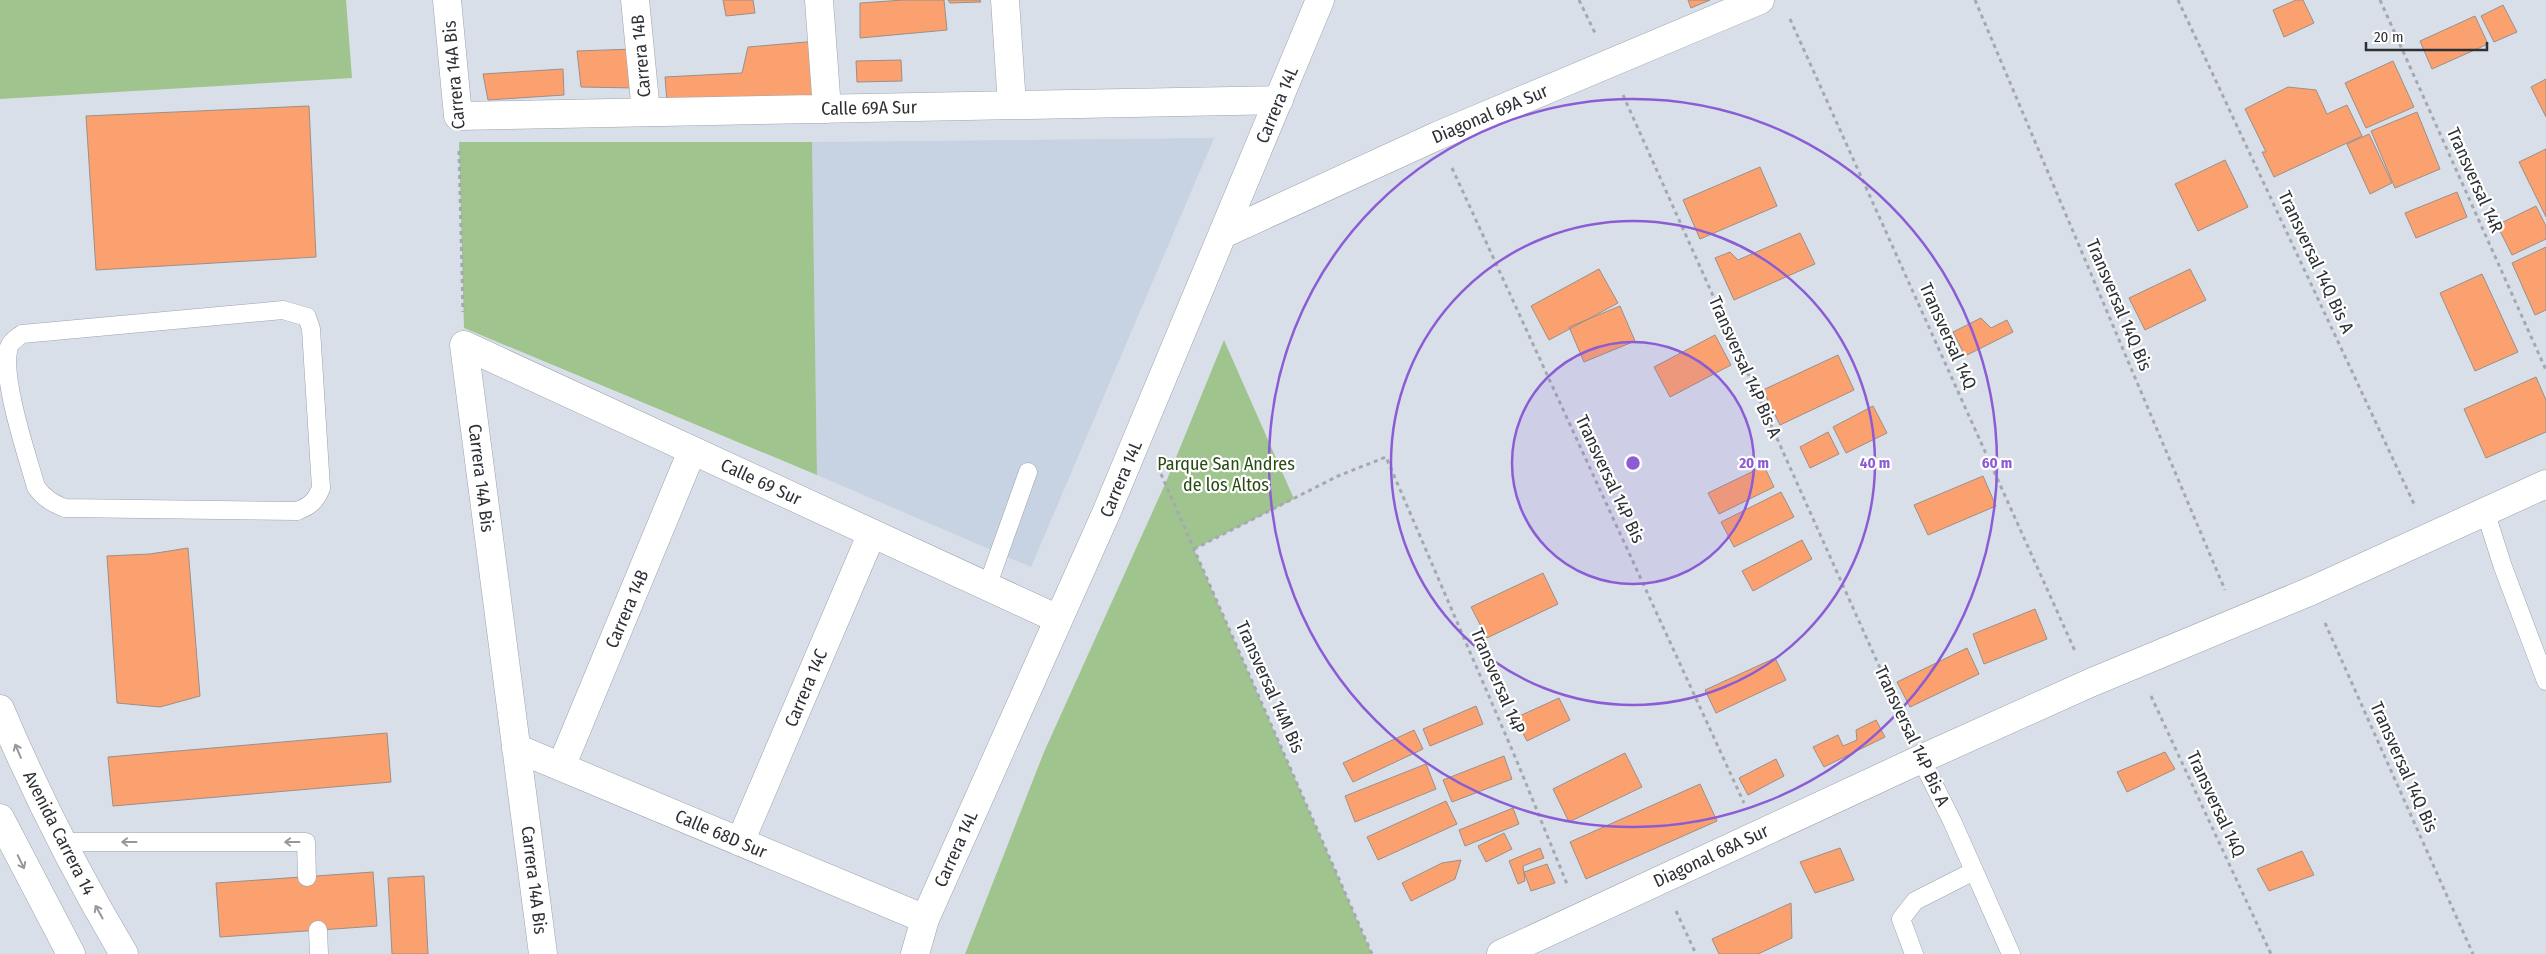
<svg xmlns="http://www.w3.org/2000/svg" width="2546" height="954" font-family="'Fira Sans Condensed',sans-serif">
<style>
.built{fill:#c7d2e2}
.green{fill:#a0c48e}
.building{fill:#fba170;stroke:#9a8f89}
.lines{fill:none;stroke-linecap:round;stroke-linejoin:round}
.service-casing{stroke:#9ca3ad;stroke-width:19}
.minor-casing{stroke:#9ca3ad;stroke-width:29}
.tertiary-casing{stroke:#9ca3ad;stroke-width:29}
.primary-casing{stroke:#9ca3ad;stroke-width:29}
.path{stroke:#a3a8b1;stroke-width:3;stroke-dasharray:4 4;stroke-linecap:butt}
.service{stroke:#fff;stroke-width:18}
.minor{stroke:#fff;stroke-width:28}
.tertiary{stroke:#fff;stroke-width:28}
.primary{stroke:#fff;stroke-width:28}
.oneway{stroke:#96989a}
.ring{fill:none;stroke:#8c5cd5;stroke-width:2.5}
.labels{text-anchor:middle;stroke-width:4.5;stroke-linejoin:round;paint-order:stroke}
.street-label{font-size:18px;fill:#2d3034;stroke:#fff}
.park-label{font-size:18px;fill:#284b12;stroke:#fff}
.centre{fill:#8c5cd5;stroke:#fff;stroke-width:2.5}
.ring-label{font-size:15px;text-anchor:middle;font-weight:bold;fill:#8c5cd5;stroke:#fff;stroke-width:4.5;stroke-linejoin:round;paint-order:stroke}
</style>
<rect width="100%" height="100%" fill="#d8dfe9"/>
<path class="built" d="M1214,138L1031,567L817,475L812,142Z"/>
<path class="green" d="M0,0H346L352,78L0,99Z
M459,142H812L817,475L464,328Z
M1224,340L1294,499L1194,549L1372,954H965L1044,752L1166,482Z"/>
<path class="building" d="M723,0H753L755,13L726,16Z
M904,0H944L947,30L860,38V3Z
M948,0H980L981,2L950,3Z
M1688,0H1710L1691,8Z
M2296,0H2303L2314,23L2284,37L2273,10Z
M2503,5L2517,32L2494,42L2481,16Z
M2475,16L2488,44L2432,69L2420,41Z
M818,41L819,95L667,102L665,77L742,73L748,47Z
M634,49L636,88L581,87L577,51Z
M901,60L902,81L857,82L856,61Z
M2393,61L2414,107L2366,128L2345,83Z
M563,69L564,95L488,100L483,74Z
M2546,79V117L2531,87Z
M2288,87L2316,90L2327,114L2347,105L2362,136L2274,177L2262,152H2266L2245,109Z
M309,106L316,257L96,270L86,116Z
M2417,112L2440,169L2395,188L2371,131Z
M2369,134L2392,183L2370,194L2347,144Z
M2546,149V217L2519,162Z
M2225,160L2248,207L2198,231L2175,184Z
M1760,167L1777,206L1700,239L1683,200Z
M2457,192L2467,217L2416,238L2405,213Z
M2536,206L2546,226V239L2512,255L2497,225Z
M1800,233L1815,264L1734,300L1715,258L1730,252L1738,260Z
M2546,247V310L2535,315L2512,263Z
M1599,269L1618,303L1549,340L1531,306Z
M2190,269L2206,300L2145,330L2129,298Z
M2482,274L2518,352L2475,371L2440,293Z
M1620,306L1635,341L1584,362L1569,327Z
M1981,318L1991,328L2007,320L2013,332L1965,356L1953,332Z
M1715,335L1731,365L1670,397L1654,367Z
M1838,355L1854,390L1780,425L1763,390Z
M2536,377L2546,400V432L2486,458L2464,409Z
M1873,406L1887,433L1846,453L1833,427Z
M1828,432L1839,454L1810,468L1800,447Z
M1764,466L1774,487L1719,514L1708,493Z
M1983,476L1996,506L1928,535L1914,505Z
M1781,492L1794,517L1734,547L1721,522Z
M1802,540L1812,559L1753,591L1742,571Z
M188,548L200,696L160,707L117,703L107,556L150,554Z
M1543,573L1558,604L1487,638L1471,607Z
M2035,609L2047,639L1984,664L1973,634Z
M1967,648L1979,674L1910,707L1897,682Z
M1775,658L1786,680L1716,713L1705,690Z
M1559,698L1570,720L1527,741L1515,718Z
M1476,706L1483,724L1430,746L1423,729Z
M1876,720L1885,737L1824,767L1813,747L1838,735L1843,746L1857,740L1856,730Z
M1414,730L1423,749L1353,782L1343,763Z
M387,733L391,782L113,806L108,757Z
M2165,752L2175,769L2127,792L2117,772Z
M1625,753L1642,787L1569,822L1553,789Z
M1504,756L1512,779L1452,802L1443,780Z
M1776,759L1784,776L1748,795L1739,778Z
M1426,764L1436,789L1355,822L1345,796Z
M1700,784L1717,821L1586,879L1570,842Z
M1446,801L1457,824L1378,860L1367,837Z
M1513,808L1519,824L1465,846L1459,830Z
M1504,833L1512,849L1486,862L1478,846Z
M1540,848L1544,858L1523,866L1525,881L1518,884L1509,861Z
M1840,848L1854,880L1815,893L1800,862Z
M2302,851L2314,875L2269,891L2257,869Z
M1461,860L1455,879L1411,901L1402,883L1442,863Z
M1547,864L1555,883L1531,891L1524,872Z
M373,872L377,926L220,937L216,883Z
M424,876L428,954H392L388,878Z
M1791,903L1792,938L1758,954H1719L1712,939Z"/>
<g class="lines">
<defs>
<path id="service" d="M283,310L307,317L311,329L321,488C316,501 310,506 297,511L65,508C52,503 44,498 36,487C27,455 0,376 9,347C11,341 17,338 22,334Z
M2485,511L2503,567L2546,681
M987,587L1028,472
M1921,759L1952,821L2011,954
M62,842H306L307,877
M318,930L319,954
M1914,954L1901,919L1915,901L1972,872"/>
<path id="minor" d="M447,0L458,116L1279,100
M635,0L646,112
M819,0L827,109
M1005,0L1012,105
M1223,234L1437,136L1760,0
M464,345L1058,619
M464,345L543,954
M516,748L925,919
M561,767L692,451
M740,842L872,533"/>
<path id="tertiary" d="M915,954L925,919L1107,511L1320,0
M1501,954L1921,759L2090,683L2311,591L2546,484"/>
<path id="primary" d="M0,709C36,794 77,875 124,954
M0,818L71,954"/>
</defs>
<use href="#service" class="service-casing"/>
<use href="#minor" class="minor-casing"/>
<use href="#tertiary" class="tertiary-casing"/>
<use href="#primary" class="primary-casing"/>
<path class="path" d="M1579,0L1595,33
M1975,0L2225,590
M2178,0L2415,506
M2380,0L2546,370
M1790,19L2075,651
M1623,95L1906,726
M459,151L463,312
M1452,168L1744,803
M1161,474L1372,954
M1194,549L1338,476L1386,457L1516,759L1567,884
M2325,623L2473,954
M2151,696L2271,954
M1676,911L1696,954"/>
<use href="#service" class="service"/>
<use href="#minor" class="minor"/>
<use href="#tertiary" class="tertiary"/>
<use href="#primary" class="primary"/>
</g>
<defs><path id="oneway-shaft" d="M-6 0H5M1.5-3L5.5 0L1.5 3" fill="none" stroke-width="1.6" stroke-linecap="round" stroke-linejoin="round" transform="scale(1.25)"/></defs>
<g class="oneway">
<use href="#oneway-shaft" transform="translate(18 751) rotate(-113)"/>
<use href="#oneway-shaft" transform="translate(129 842) rotate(180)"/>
<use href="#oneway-shaft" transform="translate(292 842) rotate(180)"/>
<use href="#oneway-shaft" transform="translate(21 862) rotate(64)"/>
<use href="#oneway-shaft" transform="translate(99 912) rotate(-119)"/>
</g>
<circle cx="1633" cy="463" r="121" fill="#8c5cd5" fill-opacity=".12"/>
<g class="ring">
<circle cx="1633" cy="463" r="121"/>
<circle cx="1633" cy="463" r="242"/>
<circle cx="1633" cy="463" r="364"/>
</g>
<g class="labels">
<g class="street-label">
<text transform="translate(641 56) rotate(-95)" y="6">Carrera 14B</text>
<text transform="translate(454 75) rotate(-95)" y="6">Carrera 14A Bis</text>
<text transform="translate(1277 105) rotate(-67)" y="6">Carrera 14L</text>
<text transform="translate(869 108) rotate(-1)" y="6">Calle 69A Sur</text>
<text transform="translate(1490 114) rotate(-23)" y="6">Diagonal 69A Sur</text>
<text transform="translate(2475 180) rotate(66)" y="6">Transversal 14R</text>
<text transform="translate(2316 262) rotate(65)" y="6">Transversal 14Q Bis A</text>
<text transform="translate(2119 305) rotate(67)" y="6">Transversal 14Q Bis</text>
<text transform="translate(1948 336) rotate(66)" y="6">Transversal 14Q</text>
<text transform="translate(1745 367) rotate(66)" y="6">Transversal 14P Bis A</text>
<text transform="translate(481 478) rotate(83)" y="6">Carrera 14A Bis</text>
<text transform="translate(1121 479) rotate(-67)" y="6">Carrera 14L</text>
<text transform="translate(1610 479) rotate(65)" y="6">Transversal 14P Bis</text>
<text transform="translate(761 482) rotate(25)" y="6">Calle 69 Sur</text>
<text transform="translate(627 609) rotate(-67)" y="6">Carrera 14B</text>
<text transform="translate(1498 681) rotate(67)" y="6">Transversal 14P</text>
<text transform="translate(1270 687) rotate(66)" y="6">Transversal 14M Bis</text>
<text transform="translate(806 688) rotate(-67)" y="6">Carrera 14C</text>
<text transform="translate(1912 736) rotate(65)" y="6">Transversal 14P Bis A</text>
<text transform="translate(2404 767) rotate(66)" y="6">Transversal 14Q Bis</text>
<text transform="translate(2216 804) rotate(65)" y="6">Transversal 14Q</text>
<text transform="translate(59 833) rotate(63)" y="6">Avenida Carrera 14</text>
<text transform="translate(721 834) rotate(23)" y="6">Calle 68D Sur</text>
<text transform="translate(956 849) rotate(-66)" y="6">Carrera 14L</text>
<text transform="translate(1711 856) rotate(-25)" y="6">Diagonal 68A Sur</text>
<text transform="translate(534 880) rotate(83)" y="6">Carrera 14A Bis</text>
</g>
<g class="park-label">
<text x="1226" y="470">Parque San Andres<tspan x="1226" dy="21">de los Altos</tspan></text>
</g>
</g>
<circle cx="1633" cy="463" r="8" class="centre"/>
<g class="ring-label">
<text x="1754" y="468">20 m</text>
<text x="1875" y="468">40 m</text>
<text x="1997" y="468">60 m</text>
</g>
<path d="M2366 42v8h121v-8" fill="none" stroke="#2d3034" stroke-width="2.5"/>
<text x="2374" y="42" font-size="15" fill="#2d3034" stroke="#ffffff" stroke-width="4" paint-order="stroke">20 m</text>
</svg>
